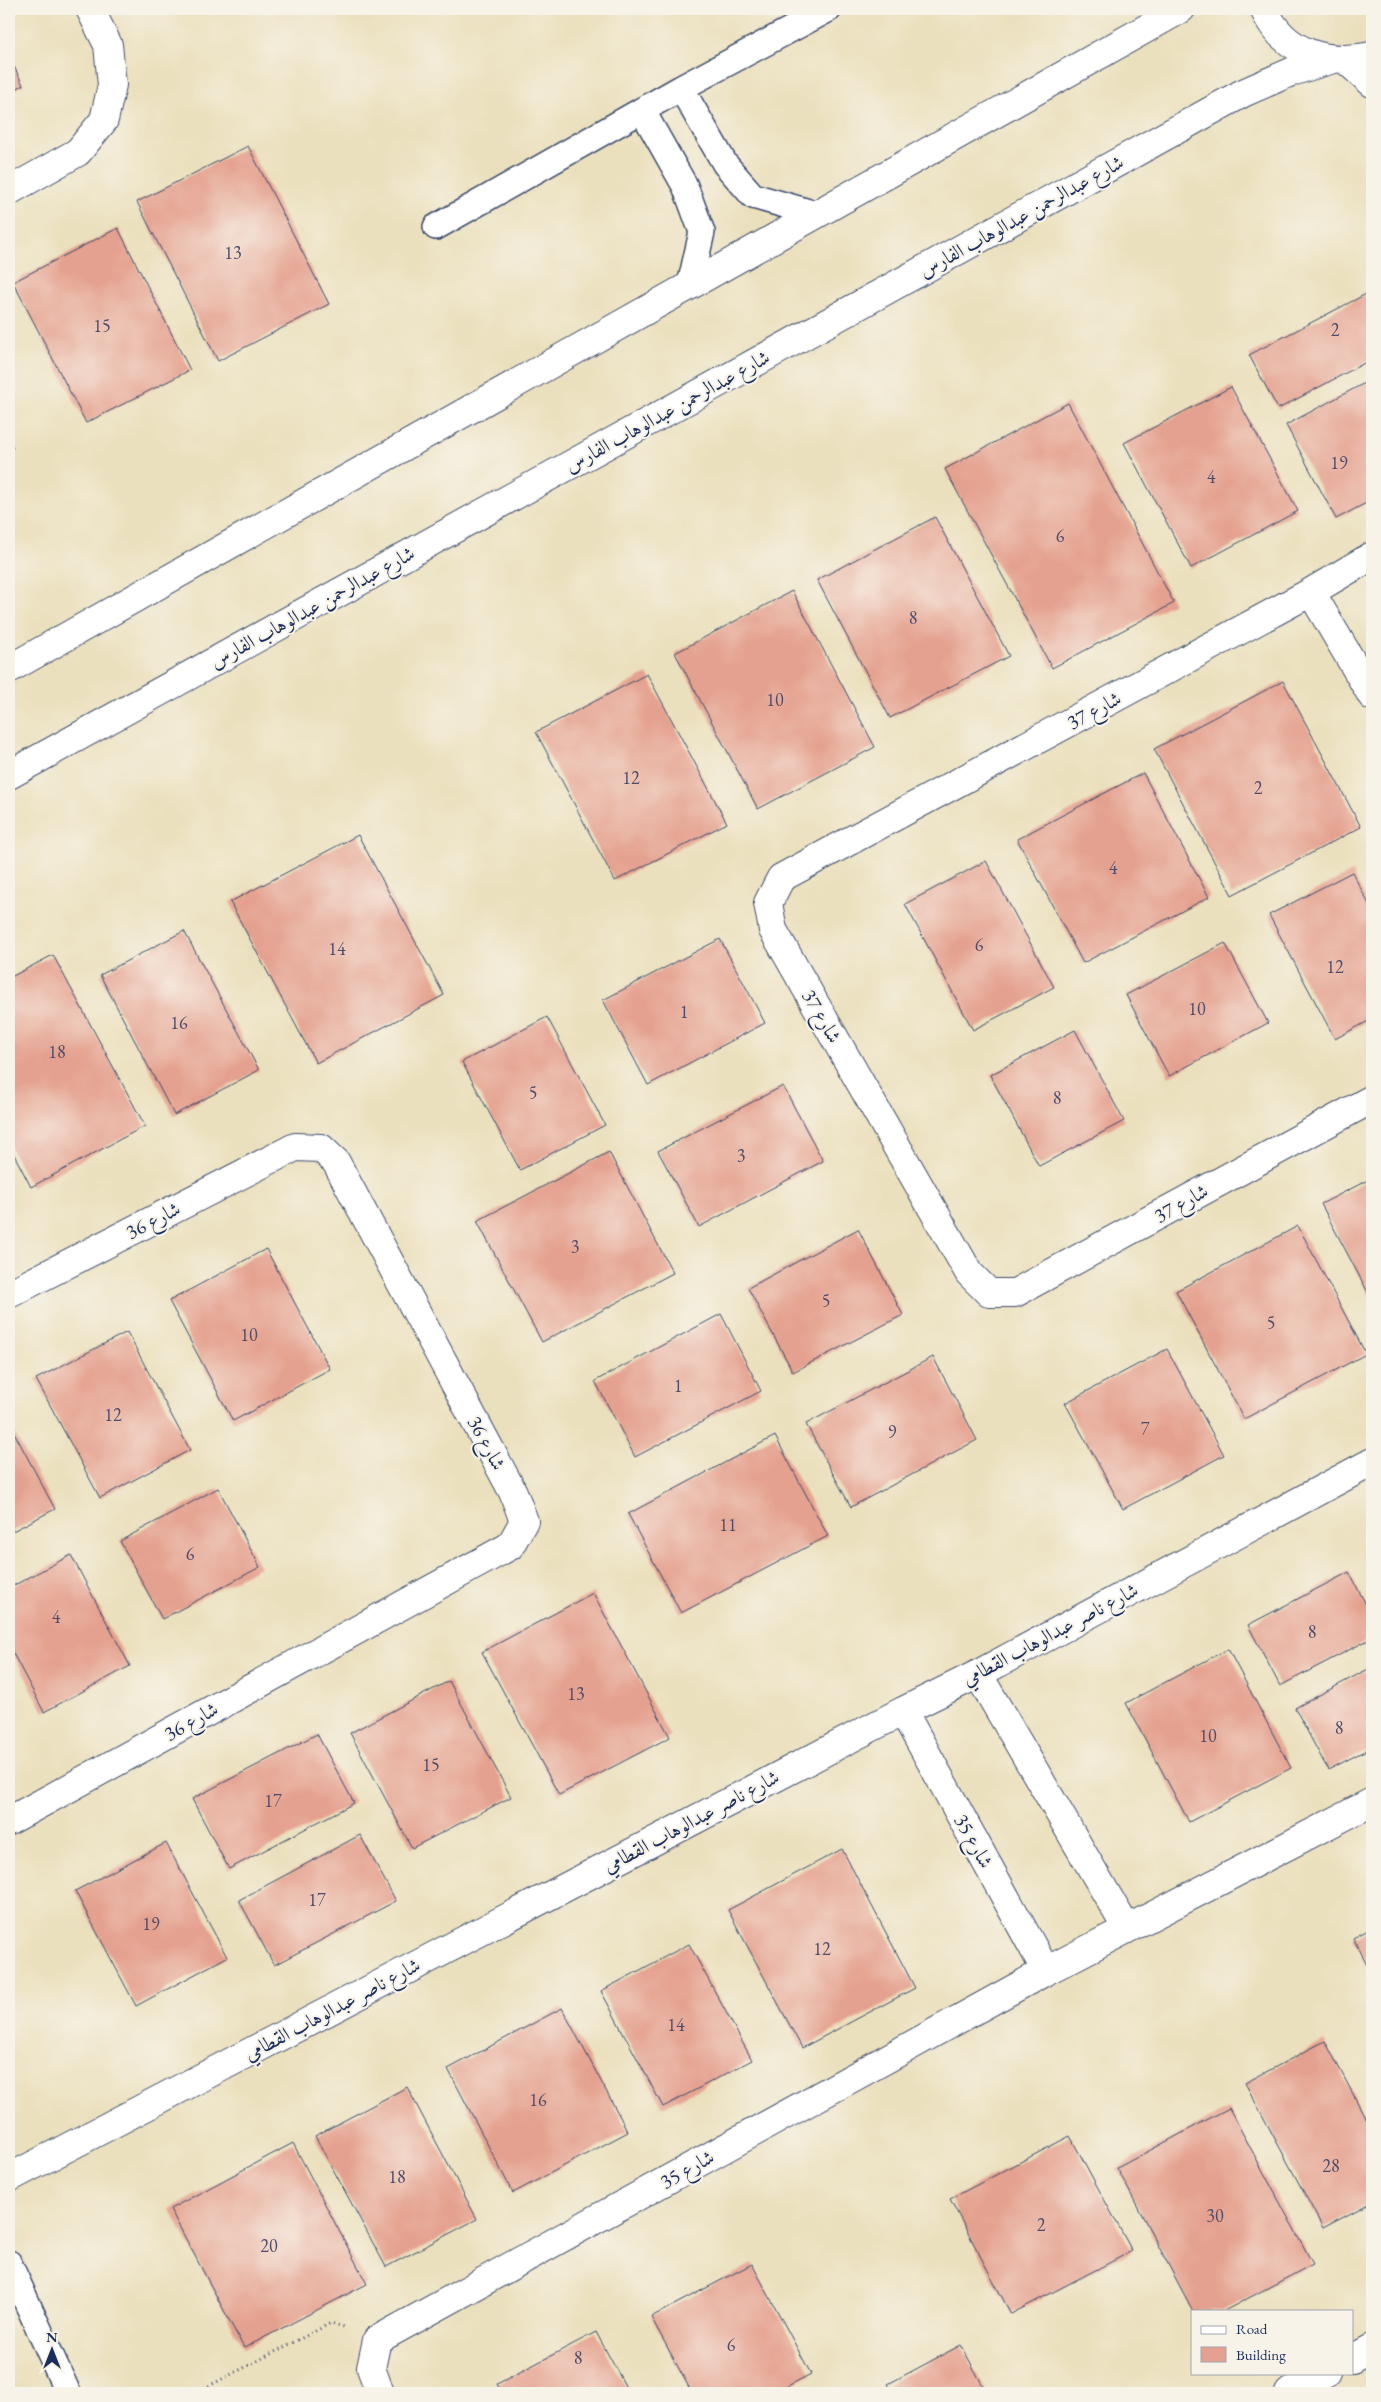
<svg xmlns="http://www.w3.org/2000/svg" width="1381" height="2402" font-family="'EB Garamond',Amiri,serif">
<style>
.building{fill:#e5a18f}
.lines{fill:none;stroke-linecap:round;stroke-linejoin:round}
.lane-casing{stroke:#3a4a6c;stroke-width:28}
.street-casing{stroke:#3a4a6c;stroke-width:30}
.secondary-casing{stroke:#3a4a6c;stroke-width:30}
.path{stroke:#3a4a6c;stroke-width:3;stroke-dasharray:1 4;stroke-linecap:butt}
.lane{stroke:#fff;stroke-width:25}
.street{stroke:#fff;stroke-width:28}
.secondary{stroke:#fff;stroke-width:28}
.labels{text-anchor:middle;stroke-width:4;stroke-linejoin:round;paint-order:stroke}
.number-label{font-size:18px;fill:#4e4c6a}
.street-label{font-size:20px;fill:#1b2f5e;stroke:#f7f3e8}
</style>
<rect width="100%" height="100%" fill="#f7f3e8"/>
<filter id="ink" filterUnits="userSpaceOnUse"><feTurbulence type="fractalNoise" baseFrequency=".02" numOctaves="2"/><feDisplacementMap in="SourceGraphic" scale="10" xChannelSelector="R" yChannelSelector="G"/><feConvolveMatrix kernelMatrix="1 2 1 2 8 2 1 2 1" color-interpolation-filters="sRGB"/></filter>
<filter id="wash" filterUnits="userSpaceOnUse"><feTurbulence type="fractalNoise" baseFrequency=".0096" numOctaves="4" result="noise"/><feDisplacementMap in="SourceGraphic" scale="20" xChannelSelector="R" yChannelSelector="G"/><feGaussianBlur stdDeviation="1.12" result="paint"/><feColorMatrix in="noise" values="0 0 0 0 0 0 0 0 0 0 0 0 0 0 0 0 0 1.4 0 .05"/><feComposite in="paint" operator="in"/></filter>
<g filter="url(#wash)">
<rect width="100%" height="100%" fill="#ebe0bd"/>
<g id="blocks">
<path class="building" d="M9,56L23,85L9,93Z
M248,146L329,304L218,361L137,202Z
M118,228L190,370L86,423L13,282Z
M1366,294L1372,305V359L1278,409L1249,355Z
M1372,379V500L1336,519L1286,425Z
M1231,387L1298,511L1191,568L1124,443Z
M1068,403L1174,603L1052,668L945,469Z
M9,439L13,448L9,450Z
M935,517L1009,656L890,718L817,580Z
M792,591L875,747L758,809L675,653Z
M647,674L727,823L615,881L536,732Z
M1283,681L1361,827L1232,895L1154,749Z
M1143,773L1209,897L1083,963L1017,839Z
M358,835L444,995L316,1063L230,902Z
M986,861L1054,987L973,1030L905,904Z
M1352,872L1372,910V1019L1335,1039L1269,915Z
M184,931L259,1070L174,1115L100,975Z
M720,939L765,1023L648,1085L603,1000Z
M1225,943L1268,1023L1169,1076L1126,995Z
M53,955L145,1126L31,1187L9,1145V978Z
M547,1017L605,1125L520,1170L462,1062Z
M1075,1030L1124,1121L1039,1166L990,1075Z
M783,1086L823,1161L699,1227L658,1151Z
M609,1152L673,1273L542,1342L477,1221Z
M1372,1178V1300L1321,1204Z
M1298,1226L1366,1354L1244,1419L1176,1291Z
M858,1229L903,1315L793,1372L748,1288Z
M266,1249L330,1369L233,1421L169,1301Z
M721,1314L761,1391L635,1457L595,1381Z
M127,1332L190,1450L100,1498L36,1379Z
M1167,1349L1224,1455L1123,1509L1065,1403Z
M933,1357L977,1440L851,1507L806,1424Z
M9,1423L55,1509L9,1533Z
M775,1436L828,1536L681,1613L628,1514Z
M218,1488L260,1567L162,1619L120,1541Z
M71,1555L130,1666L44,1712L9,1646V1588Z
M1349,1572L1372,1616V1638L1280,1686L1248,1625Z
M593,1593L670,1737L559,1795L482,1652Z
M1228,1649L1291,1768L1189,1822L1126,1703Z
M1372,1667V1747L1328,1770L1295,1708Z
M449,1681L511,1797L412,1848L350,1733Z
M317,1734L354,1803L229,1869L192,1799Z
M360,1835L396,1901L274,1965L239,1900Z
M166,1843L227,1957L136,2006L75,1891Z
M842,1849L915,1988L802,2048L728,1910Z
M1372,1928V1975L1353,1938Z
M689,1944L752,2060L663,2107L601,1991Z
M562,2008L628,2132L513,2193L448,2069Z
M1325,2041L1372,2130V2202L1323,2228L1245,2083Z
M407,2087L477,2219L386,2267L315,2136Z
M1229,2108L1313,2264L1224,2311H1193L1117,2168Z
M1070,2136L1132,2251L1011,2314L950,2199Z
M293,2143L367,2284L244,2348L170,2209Z
M752,2264L811,2374L774,2393H692L651,2317Z
M596,2332L629,2393H502L497,2384Z
M961,2345L987,2393H893L888,2384Z"/>
</g>
</g>
<g filter="url(#ink)">
<use href="#blocks" fill-opacity="0" stroke="#3a4a6c" stroke-width="1"/>
<g class="lines">
<defs>
<path id="lane" d="M681,88L725,164L753,196L816,214
M642,110L685,186L702,232L690,285
M436,227L681,88L829,9
M9,2263L68,2393"/>
<path id="street" d="M9,191L78,152L104,120L112,85L108,45L90,9
M1372,556L1311,592L781,878L768,903L773,930L969,1273L989,1293H1015L1372,1099
M1311,592L1372,696
M9,1294L295,1147L321,1148L336,1162L513,1492L524,1521L510,1546L9,1821
M978,1674L1127,1929
M903,1711L1046,1971
M9,2178L903,1711L978,1674L1372,1462
M1352,2359L1372,2348
M380,2393L371,2368L377,2340L1046,1971L1372,1802
M1289,2393L1326,2373"/>
<path id="secondary" d="M1264,9C1284,54 1327,65 1372,56
M1347,61L1372,83
M9,669L1181,9
M9,775L1243,93L1291,72L1330,60"/>
</defs>
<use href="#lane" class="lane-casing"/>
<use href="#street" class="street-casing"/>
<use href="#secondary" class="secondary-casing"/>
<path class="path" d="M195,2393L331,2323L344,2327"/>
<use href="#lane" class="lane"/>
<use href="#street" class="street"/>
<use href="#secondary" class="secondary"/>
</g>
</g>
<g class="labels">
<g class="number-label">
<text x="233" y="259">13</text>
<text x="102" y="332">15</text>
<text x="1335" y="336">2</text>
<text x="1339" y="469">19</text>
<text x="1211" y="483">4</text>
<text x="1060" y="542">6</text>
<text x="913" y="624">8</text>
<text x="775" y="706">10</text>
<text x="631" y="784">12</text>
<text x="1258" y="794">2</text>
<text x="1113" y="874">4</text>
<text x="979" y="951">6</text>
<text x="337" y="955">14</text>
<text x="1335" y="973">12</text>
<text x="1197" y="1015">10</text>
<text x="684" y="1018">1</text>
<text x="179" y="1029">16</text>
<text x="57" y="1058">18</text>
<text x="533" y="1099">5</text>
<text x="1057" y="1104">8</text>
<text x="741" y="1162">3</text>
<text x="575" y="1253">3</text>
<text x="826" y="1307">5</text>
<text x="1271" y="1329">5</text>
<text x="249" y="1341">10</text>
<text x="678" y="1392">1</text>
<text x="113" y="1421">12</text>
<text x="1145" y="1435">7</text>
<text x="892" y="1438">9</text>
<text x="728" y="1531">11</text>
<text x="190" y="1560">6</text>
<text x="56" y="1623">4</text>
<text x="1312" y="1638">8</text>
<text x="576" y="1700">13</text>
<text x="1339" y="1734">8</text>
<text x="1208" y="1742">10</text>
<text x="431" y="1771">15</text>
<text x="273" y="1807">17</text>
<text x="317" y="1906">17</text>
<text x="151" y="1930">19</text>
<text x="822" y="1955">12</text>
<text x="676" y="2031">14</text>
<text x="538" y="2106">16</text>
<text x="1331" y="2172">28</text>
<text x="397" y="2183">18</text>
<text x="1215" y="2222">30</text>
<text x="1041" y="2231">2</text>
<text x="269" y="2252">20</text>
<text x="731" y="2351">6</text>
<text x="578" y="2364">8</text>
</g>
<g class="street-label">
<text transform="translate(1021 216) rotate(-29)" y="7">شارع عبدالرحمن عبدالوهاب الفارس</text>
<text transform="translate(667 411) rotate(-29)" y="7">شارع عبدالرحمن عبدالوهاب الفارس</text>
<text transform="translate(312 607) rotate(-29)" y="7">شارع عبدالرحمن عبدالوهاب الفارس</text>
<text transform="translate(1094 710) rotate(-28)" y="7">شارع 37</text>
<text transform="translate(822 1016) rotate(60)" y="7">شارع 37</text>
<text transform="translate(1181 1203) rotate(-29)" y="7">شارع 37</text>
<text transform="translate(153 1220) rotate(-27)" y="7">شارع 36</text>
<text transform="translate(487 1443) rotate(62)" y="7">شارع 36</text>
<text transform="translate(1050 1634) rotate(-28)" y="7">شارع ناصر عبدالوهاب القطامي</text>
<text transform="translate(191 1721) rotate(-29)" y="7">شارع 36</text>
<text transform="translate(691 1821) rotate(-28)" y="7">شارع ناصر عبدالوهاب القطامي</text>
<text transform="translate(974 1841) rotate(61)" y="7">شارع 35</text>
<text transform="translate(332 2009) rotate(-28)" y="7">شارع ناصر عبدالوهاب القطامي</text>
<text transform="translate(687 2169) rotate(-29)" y="7">شارع 35</text>
</g>
</g>
<rect width="1381" height="2402" fill="none" stroke="#f7f3e8" stroke-width="30"/>
<rect x="1191" y="2310" width="162" height="65" fill="#f7f3e8" stroke="#9fa5b1"/>
<rect x="1201" y="2326" width="25" height="8" fill="#ffffff" stroke="#9fa5b1"/>
<text x="1236" y="2334" font-size="15" fill="#1b2f5e">Road</text>
<rect x="1201" y="2347" width="25" height="15" fill="#e5a18f" stroke="#9fa5b1"/>
<text x="1236" y="2360" font-size="15" fill="#1b2f5e">Building</text>
<g transform="translate(52 2350)" stroke="#f7f3e8" stroke-width="4" paint-order="stroke">
<path d="M0-4L9 19L0 12L-9 19Z" fill="#1b2f5e"/>
<text y="-8" font-size="14" font-weight="bold" text-anchor="middle" fill="#1b2f5e">N</text>
</g>
</svg>
